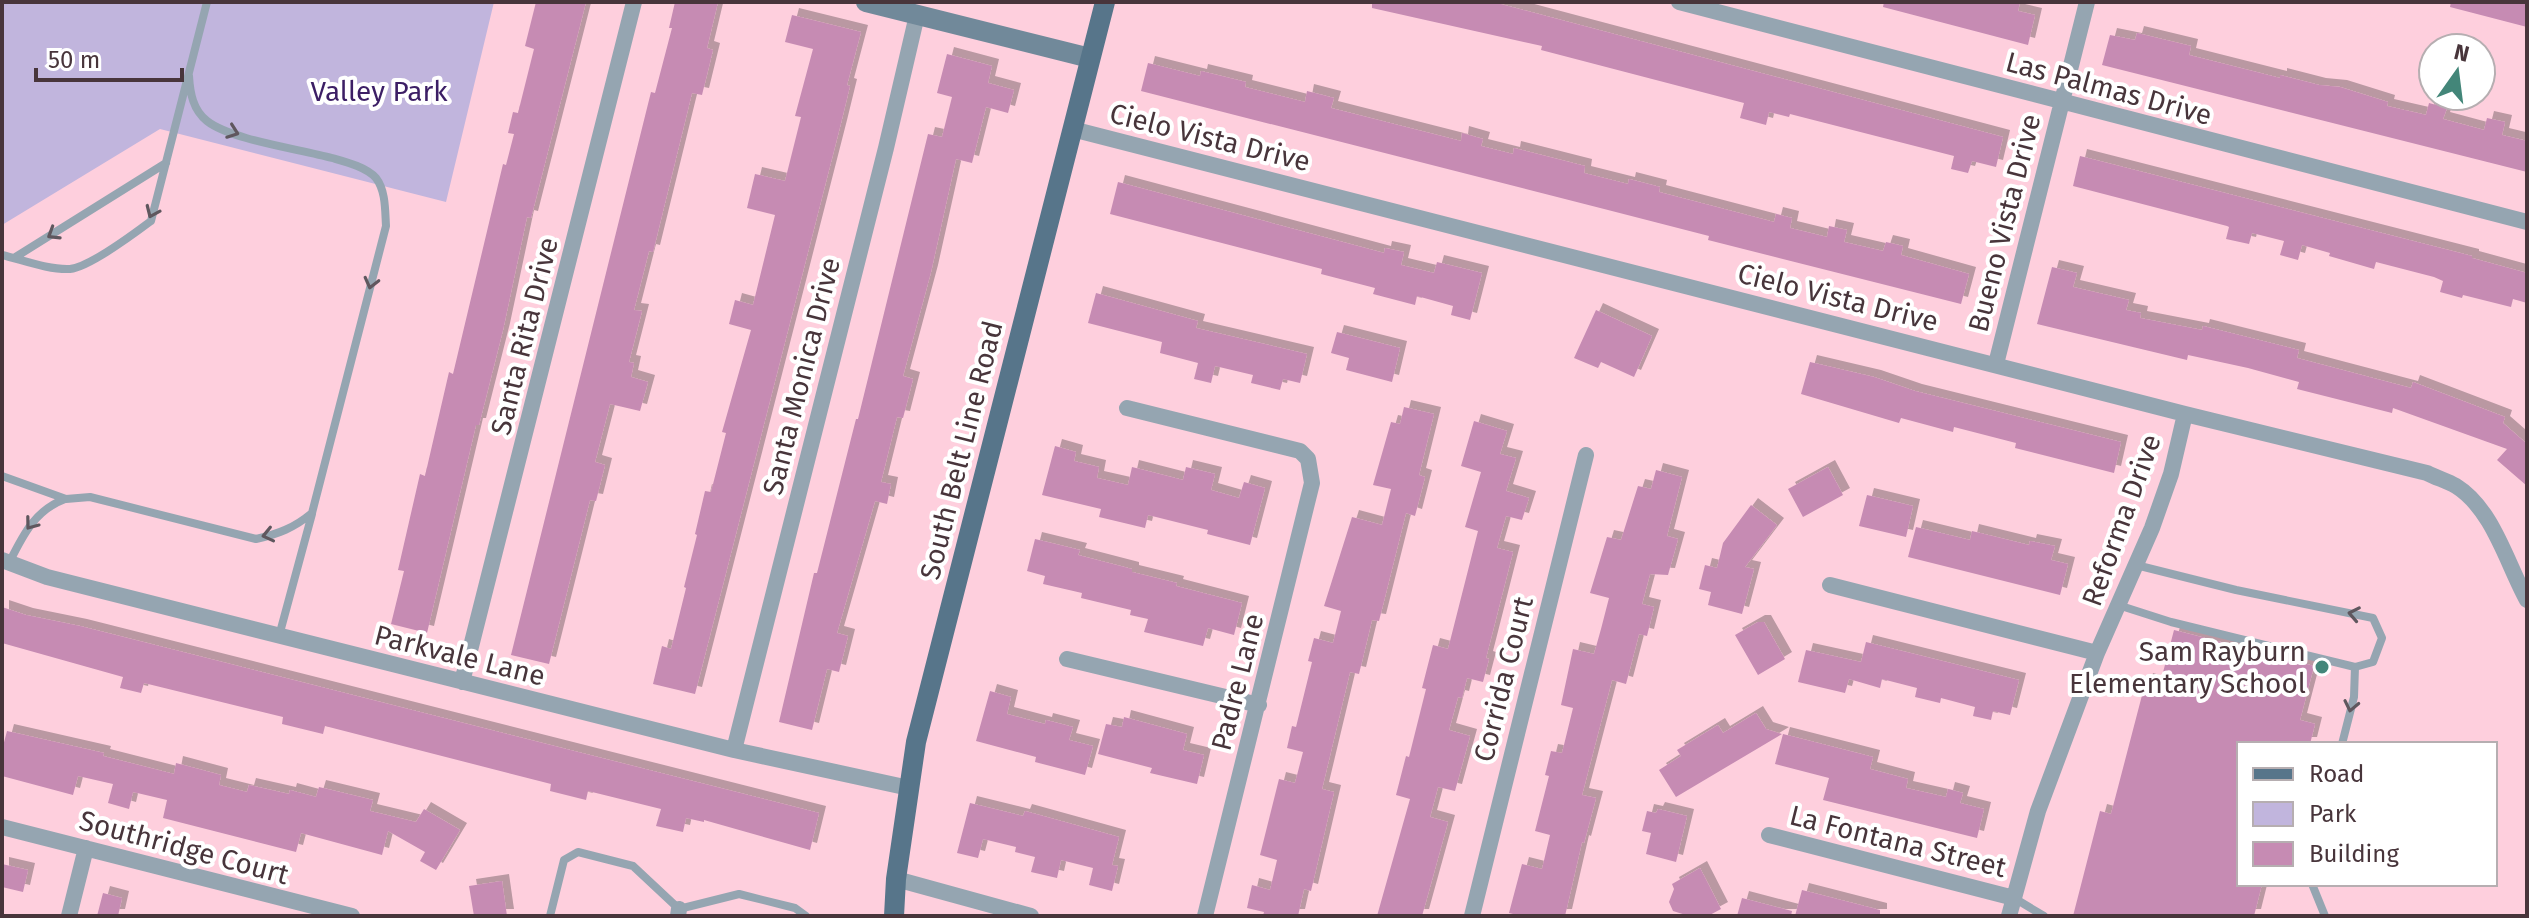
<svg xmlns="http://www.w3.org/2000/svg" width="2529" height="918" font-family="'Fira Sans',sans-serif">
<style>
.green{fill:#c1b5dd}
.building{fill:#c68bb3;filter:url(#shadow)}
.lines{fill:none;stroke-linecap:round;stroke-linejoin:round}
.lane{stroke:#95a5b1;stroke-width:8}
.street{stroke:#95a5b1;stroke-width:16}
.secondary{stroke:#71899a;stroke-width:20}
.primary{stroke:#57758a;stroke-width:20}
.oneway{stroke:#5f575e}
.poi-dot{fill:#438679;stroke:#fff;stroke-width:3}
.labels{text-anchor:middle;stroke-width:8;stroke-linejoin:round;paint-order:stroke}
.street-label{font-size:28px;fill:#48353b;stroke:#fff}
.park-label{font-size:28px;fill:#3c1e65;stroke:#fff}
.poi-label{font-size:28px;fill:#48353b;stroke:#fff;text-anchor:end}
</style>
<defs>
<filter id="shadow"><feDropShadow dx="7" dy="-7" stdDeviation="0" flood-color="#0004"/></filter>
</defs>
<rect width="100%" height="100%" fill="#fecfdd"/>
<path class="green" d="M2,2H494L446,202L160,129L2,225Z"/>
<path class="building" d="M536,2H586L531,218L527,217L503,330L479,425H476L427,633L391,624L404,571L398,570L420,474L425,476L449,372L453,374L503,164L506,165L514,134L508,133L513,112L518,113L534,49L525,46Z
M675,2H718L707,48L713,50L702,95L692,93L653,252L649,251L634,310L642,311L629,362L634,363L631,377L648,382L640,411L610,404L595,462L605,465L596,501L590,500L549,664L511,655L651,92L655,93L672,28H669Z
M1372,2H1493L2003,137L1996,167L1972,161L1968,173L1951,169L1954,156L1790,114L1789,117L1769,112L1766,125L1740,118L1744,103L1541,50L1542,46L1372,8Z
M1884,2H2020L2018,11L2035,15L2028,45L1883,7Z
M2451,2H2527V27L2450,7Z
M792,15L861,32L847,85L850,86L840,127L695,694L653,684L662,646L671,649L686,588L684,587L697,535L695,534L705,491L711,492L726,433L722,432L751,330L729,324L735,300L753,305L775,215L747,208L755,174L785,181L801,117L795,116L813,49L785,42Z
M2137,33L2191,46L2189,55L2280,78V75L2319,85L2340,87L2388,102L2387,106L2422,114L2426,115L2429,103L2447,108L2443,119L2484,130L2487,118L2505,122L2502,135L2527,141V172L2102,65L2110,35L2135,40Z
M947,54L992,66L988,83L1014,90L1008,113L986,107L972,163L956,159L931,272L903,376L913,379L903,418L897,417L881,482L891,484L887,504L875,501L837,633L848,636L839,672L827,669L812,730L779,722L814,573H817L856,419H858L928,134L942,137L952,97L937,93Z
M1148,63L1200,76L1201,71L1246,82L1245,87L1305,102L1307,91L1334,98L1331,108L1461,141L1462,133L1483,139L1481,146L1513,154L1514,148L1585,166L1584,173L1628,184L1629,179L1660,187L1659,192L1774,222L1776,214L1792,218L1790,228L1827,237L1829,226L1847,230L1844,242L1883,251L1886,242L1903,246L1901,255L1969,274L1961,304L1708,240L1709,236L1608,210L1141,91Z
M2080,156L2472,256V258L2527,273V303L2513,299L2511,307L2463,295L2462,298L2440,292L2443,281L2434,277L2376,262L2374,269L2329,256L2330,253L2302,245L2298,260L2280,255L2284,241L2252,233L2249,244L2226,239L2229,227L2227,226L2073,186Z
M1118,182L1384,253L1385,248L1404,252L1401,265L1434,273L1437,262L1482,273L1470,320L1451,315L1453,306L1417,296L1415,305L1373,294L1375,288L1321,274L1322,269L1110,214Z
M2052,267L2077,273L2073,287L2129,300L2126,310L2141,313L2140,318L2202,330L2203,326L2299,350L2297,358L2411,388L2413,382L2505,417L2503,423L2527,444V486L2497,460L2507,449L2393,408L2392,413L2297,389L2299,382L2248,368L2188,355L2187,360L2037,324Z
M1096,293L1198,321L1196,328L1307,354L1300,383L1283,379L1280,390L1251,383L1253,375L1215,366L1211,383L1194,379L1198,363L1160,353L1162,342L1088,323Z
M1596,310L1652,336L1634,377L1601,362L1598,368L1574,358Z
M1337,332L1400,348L1392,382L1346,370L1349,358L1331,353Z
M1810,362L1874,377L1915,391L2121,442L2114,473L2015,448L2016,443L1954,427L1953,432L1901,418L1899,423L1801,394Z
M1404,407L1434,414L1419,475L1425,477L1415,516L1406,513L1379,621L1372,620L1359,674L1350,672L1322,789L1334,792L1311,891L1304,889L1298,916H1263L1264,912L1247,908L1252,885L1270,890L1277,860L1260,855L1279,779L1295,783L1303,752L1287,748L1292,726L1296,727L1312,662L1308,661L1314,638L1333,643L1341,611L1324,606L1352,517L1382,525L1391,489L1373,485L1391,422L1400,424Z
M1474,421L1507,431L1500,454L1516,458L1506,491L1529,498L1522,520L1506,516L1497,548L1513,552L1486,658L1489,659L1483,682L1467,678L1462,698L1458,697L1449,730L1470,736L1455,791L1438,787L1430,817L1448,822L1422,916H1377L1410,799L1396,795L1406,756L1409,757L1426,689L1422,688L1433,645L1448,649L1478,531L1465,527L1481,472L1461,466Z
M1055,446L1076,452L1074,461L1099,467L1097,478L1128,485L1132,467L1183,480L1186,467L1215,474L1211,490L1239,498L1244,482L1265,488L1250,545L1207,534L1208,530L1148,515L1145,528L1099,517L1101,509L1042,495Z
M1828,467L1843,495L1803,517L1788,489Z
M1656,470L1682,477L1667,536L1678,539L1668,575L1650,574L1642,604L1654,607L1647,636L1639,634L1626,684L1612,680L1582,795L1596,798L1584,843L1582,842L1565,916H1521L1509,913L1522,864L1542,869L1550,835L1535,831L1549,776L1545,775L1551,751L1562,753L1573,708L1561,705L1573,649L1594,654L1601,629L1609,598L1590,593L1607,537L1621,540L1638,486L1651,489Z
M1867,495L1913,506L1906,537L1859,526Z
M1751,505L1777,525L1745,567L1754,569L1742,614L1708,605L1711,592L1699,589L1705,565L1717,568L1723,543Z
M1916,527L1970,540L1972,531L2029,545L2030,541L2055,546L2051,560L2068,564L2060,595L1908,557Z
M1035,539L1080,550L1078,555L1132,569V572L1177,583L1176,586L1242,603L1234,635L1208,628L1203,646L1144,632L1148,619L1130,615L1131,610L1081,598L1082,593L1043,584L1045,576L1027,571Z
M2,607L26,615L80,626L819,813L810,850L704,820V822L686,818L683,832L656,826L661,809L588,791L586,800L550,791L551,784L325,726L323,734L282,724L283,717L144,683L141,693L120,688L123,677L2,643Z
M1758,622H1764L1785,659L1758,675L1735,635Z
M2174,630L2314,666L2300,720L2315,724L2310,744H2239V884H2262L2254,916H2073L2100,811L2111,814L2146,680L2160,684Z
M1866,642L2019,680L2010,715L1993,711L1991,720L1973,716L1975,707L1941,698L1940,703L1915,697L1917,688L1882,679L1880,688L1849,679L1845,693L1798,682L1806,650L1861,662Z
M990,691L1011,697L1007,714L1045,724L1046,720L1073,727L1069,740L1093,746L1085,775L1035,762L1036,757L976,741Z
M1756,713L1766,729L1782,734L1676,797L1659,770L1681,756L1677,750L1718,725L1723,733Z
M1124,717L1187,734L1183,750L1204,755L1197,784L1150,773L1152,768L1098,754L1106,724L1122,727Z
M7,731L104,753L103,756L174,774L176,763L221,775L219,785L247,792L249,785L289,794L290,790L316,797L319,787L373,800L370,811L416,822L424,809L460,830L436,870L420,861L425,852L388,831L382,855L301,833L296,852L163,818L167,800L133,792L129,809L108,803L113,784L78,776L73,795L2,776V750Z
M1783,734L1873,757L1870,769L1908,779L1906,788L1946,797L1948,789L1963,793L1960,803L1984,809L1977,838L1823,800L1829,778L1775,764Z
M970,803L1023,816L1025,811L1119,837L1112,865L1118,866L1112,891L1089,885L1093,868L1061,860L1057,878L1031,872L1035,857L1015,852L1016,847L983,839L978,858L957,853Z
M1658,809L1687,816L1676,862L1646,854L1651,833L1642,831L1647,811L1656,813Z
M2,864L28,870L23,892L2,887Z
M1700,868L1721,909L1708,916H1689L1673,911L1669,902L1674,889L1672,884Z
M502,881L507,916H474L469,886Z
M1802,890L1880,910V916H1795Z
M103,893L122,898L118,916H97Z
M1742,898L1792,911L1791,916H1737Z"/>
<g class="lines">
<path class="lane" d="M2,255C23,260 48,270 70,269C90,267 135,233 151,221L207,2
M14,258L166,163
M2,476L66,499L90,497L256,539C278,534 294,528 312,513L386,226C385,211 386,191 376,178C366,167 346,162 332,158C300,149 231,140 207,121C193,110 190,93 189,76
M9,563C23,535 35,510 65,499
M2118,605L2171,622L2355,667L2373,662L2382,638L2373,618L2236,590L2136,565
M279,636L312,514
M2342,744L2354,697L2355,667
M2312,884L2325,916
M2014,898L2044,916
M550,916L564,860L578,852L633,866L679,909L739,894L795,908L806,916"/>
<path class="street" d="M1679,2L2527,222
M1072,129L2185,414L2427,473C2437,478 2447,481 2456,486C2493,509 2507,564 2527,600
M1996,364L2087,2
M1127,408L1300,451L1308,459L1312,483L1205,916
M2,560L47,577L734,750L909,788
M1830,585L2097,653
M1067,659L1259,705
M462,682L634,2
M734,750L886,148L917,15
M2,827L352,916
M1769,835L2014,898
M896,879L1031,916
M69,916L86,848
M678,916L679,909
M1472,916L1586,455
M2009,916L2038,811L2097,653L2152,528L2171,474L2185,414"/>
<path class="secondary" d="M866,2L1090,58"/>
<path class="primary" d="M894,916L896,879L916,742L1105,2"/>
</g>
<defs><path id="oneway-chevron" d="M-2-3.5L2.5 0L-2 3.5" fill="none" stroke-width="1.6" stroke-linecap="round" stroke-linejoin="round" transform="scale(2)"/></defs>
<g class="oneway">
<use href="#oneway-chevron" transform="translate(233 132) rotate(20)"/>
<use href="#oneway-chevron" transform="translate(152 212) rotate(114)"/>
<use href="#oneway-chevron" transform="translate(53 234) rotate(148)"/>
<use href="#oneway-chevron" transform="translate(371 283) rotate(104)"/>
<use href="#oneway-chevron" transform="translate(31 524) rotate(127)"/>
<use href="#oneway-chevron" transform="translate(268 535) rotate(167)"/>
<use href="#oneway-chevron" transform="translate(2354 614) rotate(-169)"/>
<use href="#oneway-chevron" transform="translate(2351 706) rotate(102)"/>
</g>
<circle class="poi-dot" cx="2322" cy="667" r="8"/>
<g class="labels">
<g class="street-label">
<text transform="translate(2109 88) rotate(15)" y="10">Las Palmas Drive</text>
<text transform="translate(1210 137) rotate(14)" y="10">Cielo Vista Drive</text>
<text transform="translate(2004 223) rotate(-76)" y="10">Bueno Vista Drive</text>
<text transform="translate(1838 297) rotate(14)" y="10">Cielo Vista Drive</text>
<text transform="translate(524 336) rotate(-76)" y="10">Santa Rita Drive</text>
<text transform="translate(801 376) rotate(-76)" y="10">Santa Monica Drive</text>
<text transform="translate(961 450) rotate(-76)" y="10">South Belt Line Road</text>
<text transform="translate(2121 520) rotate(-70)" y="10">Reforma Drive</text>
<text transform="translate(460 655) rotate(14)" y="10">Parkvale Lane</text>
<text transform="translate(1503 679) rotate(-76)" y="10">Corrida Court</text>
<text transform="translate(1237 682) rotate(-76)" y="10">Padre Lane</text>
<text transform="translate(1898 841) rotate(14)" y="10">La Fontana Street</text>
<text transform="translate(184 847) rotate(15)" y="10">Southridge Court</text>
</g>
<g class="park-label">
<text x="379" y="101">Valley Park</text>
</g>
<g class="poi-label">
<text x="2306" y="661">Sam Rayburn<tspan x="2306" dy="32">Elementary School</tspan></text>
</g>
</g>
<rect width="2529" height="918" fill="none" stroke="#48353b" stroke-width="8"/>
<rect x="2237" y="742" width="260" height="144" fill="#ffffff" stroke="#b6aeb1" stroke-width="2"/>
<rect x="2253" y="768" width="40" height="12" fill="#57758a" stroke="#b6aeb1" stroke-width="2"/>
<text x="2309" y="782" font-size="24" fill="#48353b">Road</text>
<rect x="2253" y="802" width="40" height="24" fill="#c1b5dd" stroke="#b6aeb1" stroke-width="2"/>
<text x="2309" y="822" font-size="24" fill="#48353b">Park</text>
<rect x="2253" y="842" width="40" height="24" fill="#c68bb3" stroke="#b6aeb1" stroke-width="2"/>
<text x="2309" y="862" font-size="24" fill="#48353b">Building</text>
<g transform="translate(2457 72) rotate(14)"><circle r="38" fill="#ffffff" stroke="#b6aeb1" stroke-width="2"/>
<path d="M0-6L14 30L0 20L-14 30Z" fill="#438679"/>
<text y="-12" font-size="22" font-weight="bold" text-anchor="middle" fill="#48353b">N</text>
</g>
<path d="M36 68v12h146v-12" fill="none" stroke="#48353b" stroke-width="4"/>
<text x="48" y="68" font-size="24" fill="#48353b" stroke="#ffffff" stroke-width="6" paint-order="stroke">50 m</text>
</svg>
